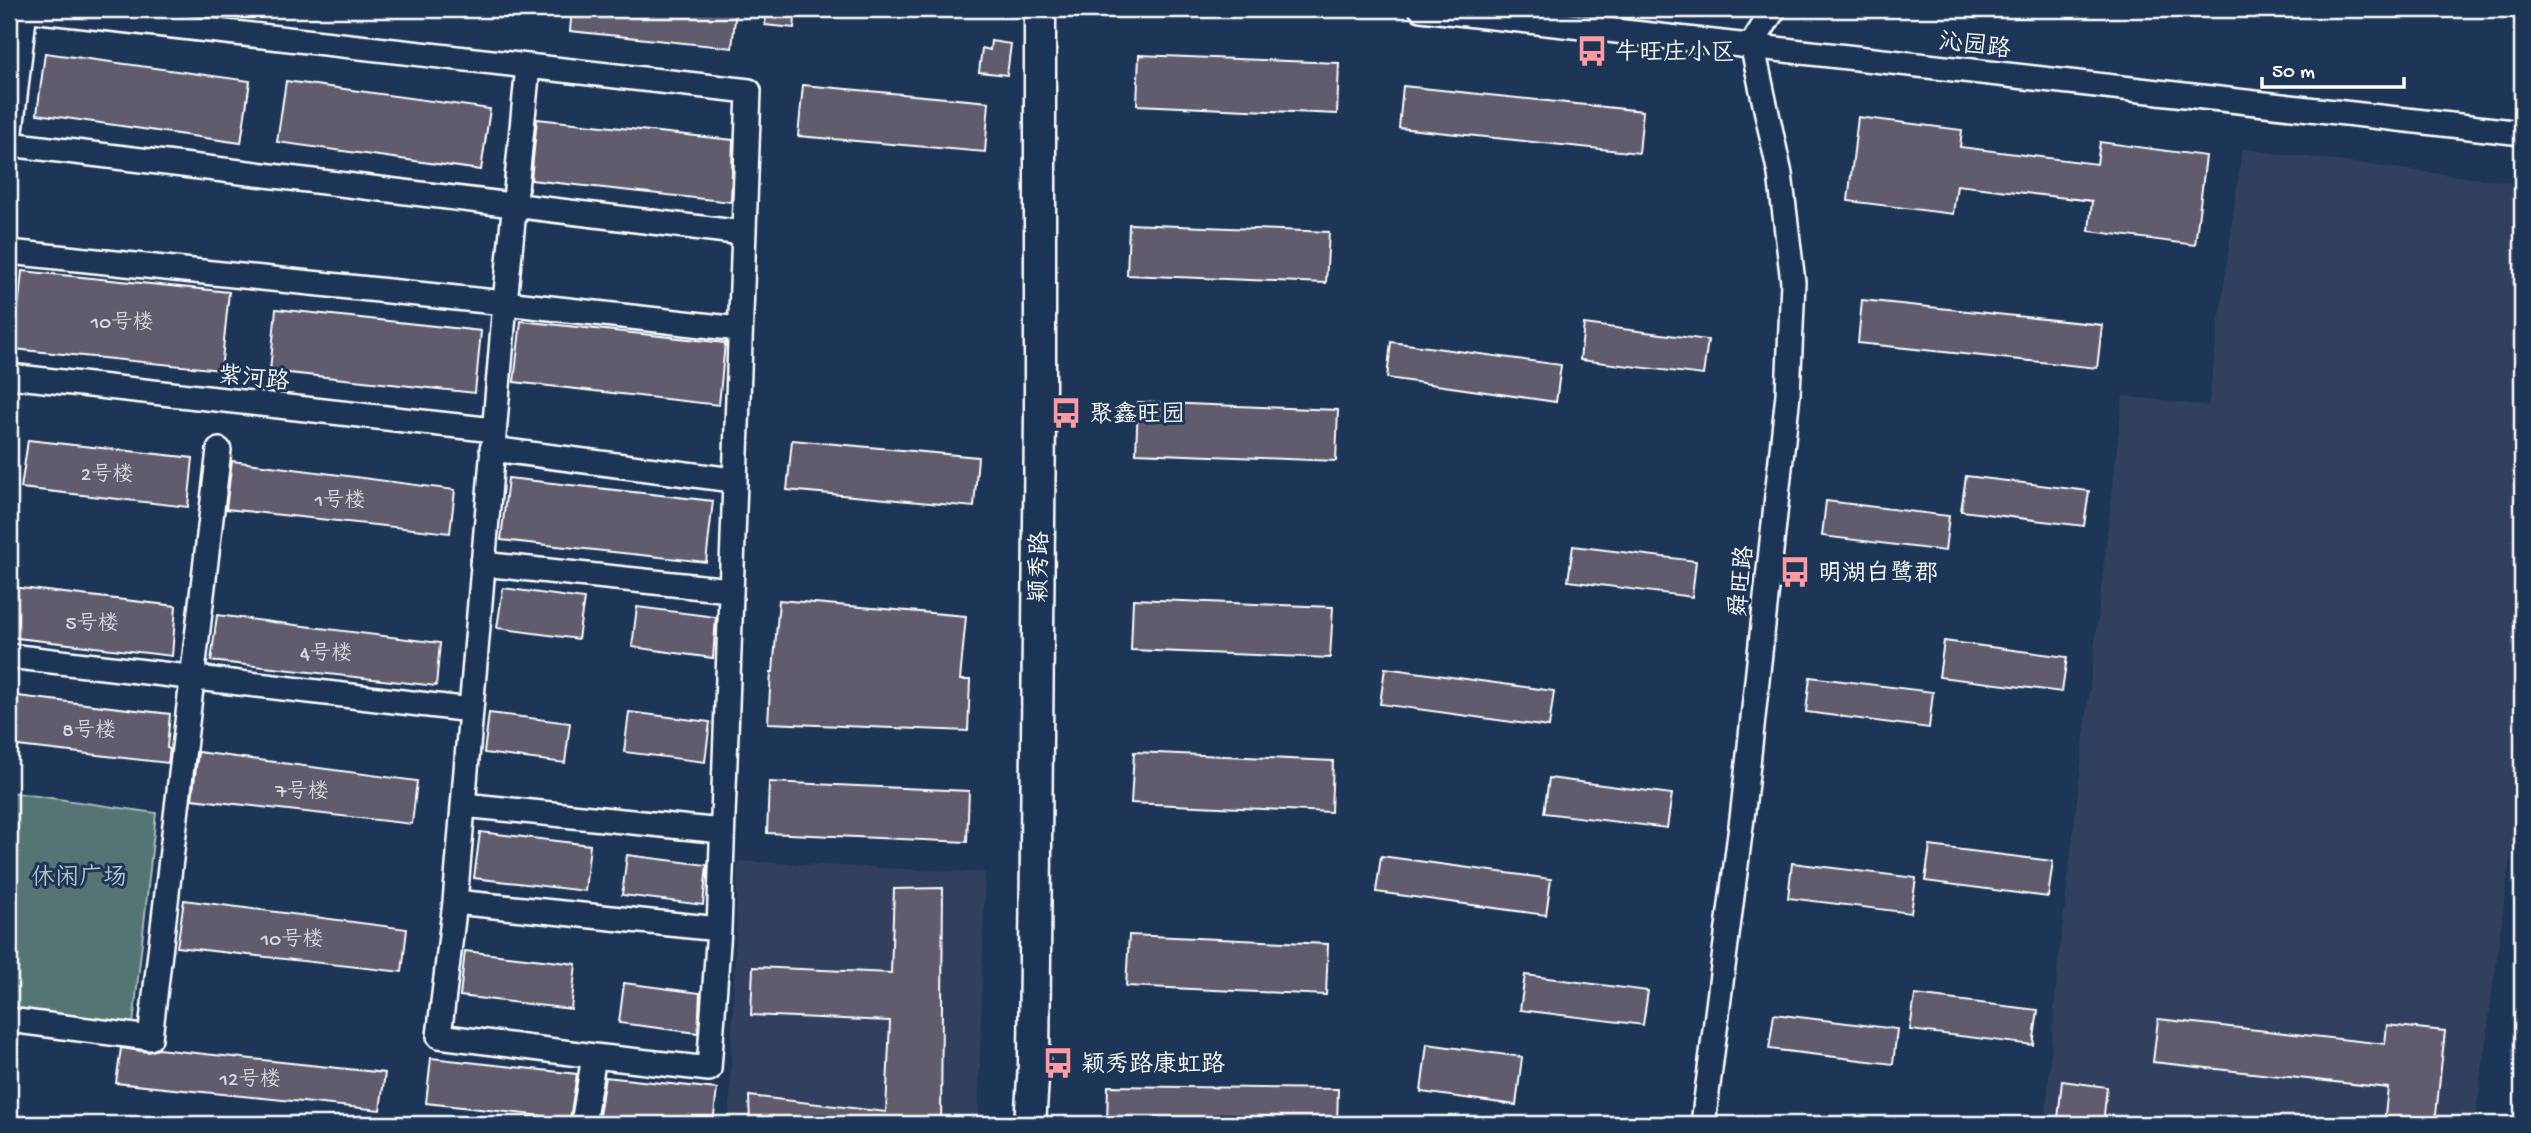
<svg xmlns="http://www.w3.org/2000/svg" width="2531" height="1133" font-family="'Gochi Hand','LXGW WenKai TC',sans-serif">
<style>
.built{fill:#31415e}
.green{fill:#557575;stroke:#aababa;stroke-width:2}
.building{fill:#605c6d;stroke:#fff;stroke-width:2}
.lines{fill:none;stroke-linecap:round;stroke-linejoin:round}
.minor-casing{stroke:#fff;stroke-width:28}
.major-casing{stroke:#fff;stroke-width:35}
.minor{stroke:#1d3557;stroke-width:23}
.major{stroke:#1d3557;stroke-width:30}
.labels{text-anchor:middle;stroke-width:6;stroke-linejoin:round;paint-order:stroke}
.number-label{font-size:21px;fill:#d7d6da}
.street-label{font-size:24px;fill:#fff;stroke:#1d3557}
.poi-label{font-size:24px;fill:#fff;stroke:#1d3557;text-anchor:start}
.park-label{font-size:24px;fill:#b2c1c1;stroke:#1d3557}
</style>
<rect width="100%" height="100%" fill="#1d3557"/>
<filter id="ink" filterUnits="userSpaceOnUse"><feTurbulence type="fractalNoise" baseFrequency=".0143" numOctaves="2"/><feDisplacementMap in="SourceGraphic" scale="14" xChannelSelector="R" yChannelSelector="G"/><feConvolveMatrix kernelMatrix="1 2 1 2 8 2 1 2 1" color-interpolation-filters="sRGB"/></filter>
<g filter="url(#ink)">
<path class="built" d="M2242,149L2522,184V767L2475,1124H2045L2057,974L2123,396L2208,406Z
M738,861L985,873L978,1124H729Z"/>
<path class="green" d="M9,792L156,813L133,1025L9,1007Z"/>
<path class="building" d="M572,9H736L732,48L570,31Z
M767,9H796L794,28L765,25Z
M991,41L1011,44L1007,75L979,72L982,48L990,50Z
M45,53L250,81L241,143L37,114Z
M1139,55L1339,63L1337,114L1137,105Z
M286,81L490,109L481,170L277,142Z
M803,85L989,102L985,152L798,136Z
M1403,86L1643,111L1639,153L1399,128Z
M1858,117L1962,130L1960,147L2097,164L2100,142L2206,156L2195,245L2089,231L2092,201L1957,185L1953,214L1848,201Z
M537,119L733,140L731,202L531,180Z
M1129,224L1329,232L1326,283L1127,275Z
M22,271L229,292L221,370L14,349Z
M1862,300L2102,325L2097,368L1858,343Z
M276,309L481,331L475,393L270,371Z
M521,321L725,343L719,405L514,382Z
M1584,324L1708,340L1703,375L1580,360Z
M1391,342L1561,365L1556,402L1387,378Z
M1138,402L1338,410L1336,461L1136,453Z
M28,440L193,458L188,507L21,488Z
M792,440L978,457L974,507L787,490Z
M232,461L455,490L450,533L226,509Z
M1966,476L2089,491L2084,526L1961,511Z
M508,478L713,501L706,562L501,540Z
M1826,501L1949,516L1945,551L1822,536Z
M1573,546L1696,561L1692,597L1568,581Z
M12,587L176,606L172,656L9,637Z
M503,588L584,599L578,639L497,628Z
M1133,599L1333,607L1330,658L1131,650Z
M779,600L966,616L960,680H970L968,731L768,723L771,672H773Z
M637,607L716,617L713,658L632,647Z
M217,615L440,643L436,686L211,661Z
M1944,641L2067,657L2062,692L1939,677Z
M1385,668L1554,691L1549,727L1380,704Z
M1810,677L1933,692L1929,728L1806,712Z
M9,695L170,714L167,748L170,749L168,763L9,745Z
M629,712L710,722L705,762L624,752Z
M489,713L570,723L565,763L484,753Z
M198,752L417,781L412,824L192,799Z
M1134,752L1333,761L1331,812L1131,803Z
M1549,778L1672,794L1667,828L1544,813Z
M769,782L969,791L967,842L767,833Z
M480,832L590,845L585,891L474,878Z
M1930,846L2053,861L2048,897L1925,881Z
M627,855L707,865L703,905L622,895Z
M1381,856L1551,879L1546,915L1376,892Z
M1792,863L1916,878L1911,913L1788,898Z
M943,888L941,1124H750L749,1096L886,1112L890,1021L751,1015L753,967L891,973L894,889Z
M184,900L407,929L402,972L177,947Z
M1129,935L1328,944L1326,995L1126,986Z
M465,951L576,964L571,1009L460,996Z
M1525,975L1648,991L1643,1025L1520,1010Z
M624,983L700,993L698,1033L619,1023Z
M1915,995L2038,1010L2033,1045L1910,1030Z
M1774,1014L1897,1029L1893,1064L1769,1049Z
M2158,1019L2385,1044L2387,1025L2445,1031L2435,1124H2384L2388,1088L2153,1062Z
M1427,1044L1522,1057L1516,1105L1421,1092Z
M121,1048L148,1052L158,1049L385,1073L380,1110L116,1083Z
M431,1058L577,1074L570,1119L426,1103Z
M605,1077L717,1089L713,1124H620L598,1122Z
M2062,1081L2107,1087L2103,1124L2058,1119Z
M1108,1086L1338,1089L1337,1124H1107Z"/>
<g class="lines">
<defs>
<path id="minor" d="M22,9L749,91L719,929L709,1069L594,1056
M1421,9L2522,133
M1752,44L1774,9
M528,66L505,303L739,329
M9,144L743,233
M9,149L25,9
M9,252L505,303L455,902L439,1036L594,1056L583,1124
M9,376L494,430
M492,449L733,480
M482,564L730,590
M9,656L471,710
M463,805L722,831
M455,902L719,929
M9,1020L150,1038L219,450
M1703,1124L1743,810L1788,394L1793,282L1780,174L1752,44"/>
<path id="major" d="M1030,1124L1034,1064L1040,415V9"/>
</defs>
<use href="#minor" class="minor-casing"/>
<use href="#major" class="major-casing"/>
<use href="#minor" class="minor"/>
<use href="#major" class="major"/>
</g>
</g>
<defs>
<symbol id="bus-bare" viewBox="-9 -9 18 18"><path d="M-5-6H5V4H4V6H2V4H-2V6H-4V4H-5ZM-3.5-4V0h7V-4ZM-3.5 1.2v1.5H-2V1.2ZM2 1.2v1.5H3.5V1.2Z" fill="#ff9aa2" stroke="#1d3557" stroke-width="2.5" paint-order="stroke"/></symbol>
</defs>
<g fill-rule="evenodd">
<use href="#bus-bare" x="1570" y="29" width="44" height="44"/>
<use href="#bus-bare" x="1044" y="391" width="44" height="44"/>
<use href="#bus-bare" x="1773" y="550" width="44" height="44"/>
<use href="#bus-bare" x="1036" y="1041" width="44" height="44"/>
</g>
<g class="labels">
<g class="number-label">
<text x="122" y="328">10号楼</text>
<text x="107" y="480">2号楼</text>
<text x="340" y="506">1号楼</text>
<text x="92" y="629">5号楼</text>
<text x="326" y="659">4号楼</text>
<text x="89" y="736">8号楼</text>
<text x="302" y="797">7号楼</text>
<text x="292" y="945">10号楼</text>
<text x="250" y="1085">12号楼</text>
</g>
<g class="street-label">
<text transform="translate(1975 44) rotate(7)" y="8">沁园路</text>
<text transform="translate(254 377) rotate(6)" y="8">紫河路</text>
<text transform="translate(1038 567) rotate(-89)" y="8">颖秀路</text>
<text transform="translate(1740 581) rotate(-84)" y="8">舜旺路</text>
</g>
<g class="poi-label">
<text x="1615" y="59">牛旺庄小区</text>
<text x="1089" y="421">聚鑫旺园</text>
<text x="1818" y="580">明湖白鹭郡</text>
<text x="1081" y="1071">颖秀路康虹路</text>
</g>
<g class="park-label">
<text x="79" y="884">休闲广场</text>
</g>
</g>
<rect width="2531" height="1133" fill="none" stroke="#1d3557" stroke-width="35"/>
<rect x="18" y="18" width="2496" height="1098" fill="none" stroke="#fff" stroke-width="2.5" filter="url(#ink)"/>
<path d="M2262 77v10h142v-10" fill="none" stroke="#ffffff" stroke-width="3.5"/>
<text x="2272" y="77" font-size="21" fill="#ffffff" stroke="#1d3557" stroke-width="5" paint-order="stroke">50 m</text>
</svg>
